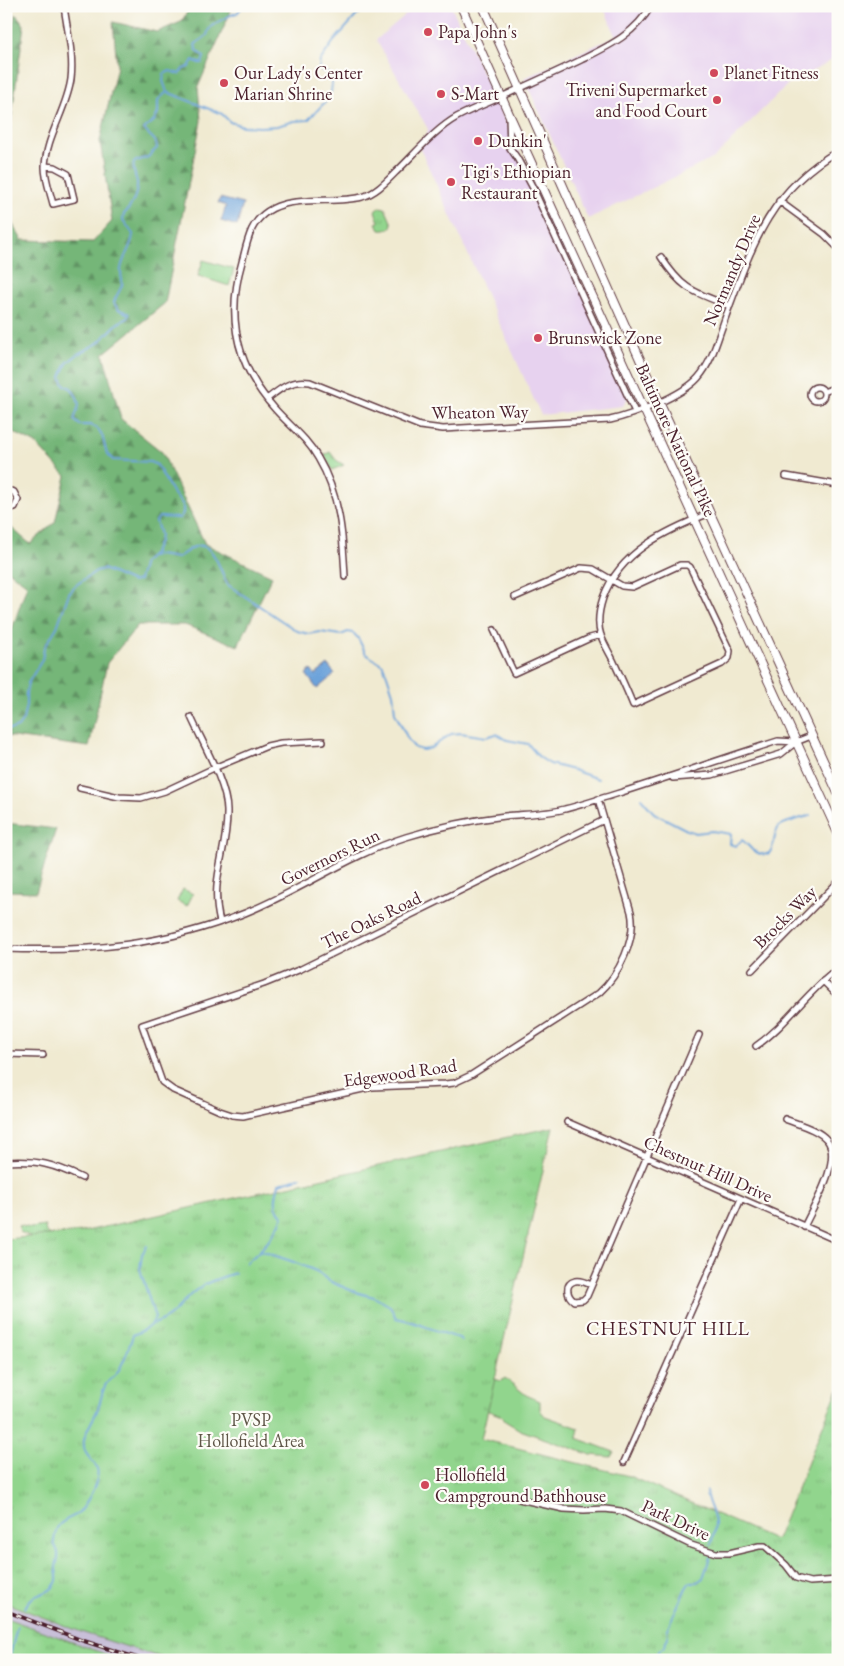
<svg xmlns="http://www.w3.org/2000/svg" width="844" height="1666" font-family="'EB Garamond',serif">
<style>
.built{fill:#e7d2ef}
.railway{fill:#c8bfd8}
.grass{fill:#91d58d;stroke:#6e7a5c}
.forest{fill:url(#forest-firs);stroke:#5f6a52}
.park{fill:url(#park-tufts);stroke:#6e7a5c}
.water{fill:#6da3da;stroke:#5c6182}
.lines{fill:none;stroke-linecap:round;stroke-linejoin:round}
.stream{stroke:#6da3da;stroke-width:2}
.street-casing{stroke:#633d44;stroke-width:8}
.primary-casing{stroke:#633d44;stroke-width:10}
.street{stroke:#fff;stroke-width:5}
.primary{stroke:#fff;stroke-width:8}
.rail-casing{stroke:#4a1f2b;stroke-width:4}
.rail{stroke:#fdfcf7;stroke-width:2;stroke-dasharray:5.5;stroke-linecap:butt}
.poi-dot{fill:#d1495b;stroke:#fdfcf7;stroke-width:2}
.labels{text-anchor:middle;stroke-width:4.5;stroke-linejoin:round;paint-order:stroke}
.poi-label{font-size:18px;fill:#4a1f2b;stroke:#fdfcf7;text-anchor:start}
.street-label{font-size:18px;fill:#4a1f2b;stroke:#fdfcf7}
.park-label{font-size:18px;fill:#5f5648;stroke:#fdfcf7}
.neighbourhood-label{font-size:19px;letter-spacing:1px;fill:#4a1f2b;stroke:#fdfcf7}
</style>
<defs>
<pattern id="forest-firs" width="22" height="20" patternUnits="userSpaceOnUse" patternTransform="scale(1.25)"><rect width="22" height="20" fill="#74b678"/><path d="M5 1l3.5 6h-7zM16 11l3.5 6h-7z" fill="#619363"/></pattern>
<pattern id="park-tufts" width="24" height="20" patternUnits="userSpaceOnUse" patternTransform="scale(1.25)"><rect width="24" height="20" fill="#91d58d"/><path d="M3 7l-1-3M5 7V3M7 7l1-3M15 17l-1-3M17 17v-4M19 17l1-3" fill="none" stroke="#7fb67a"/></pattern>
</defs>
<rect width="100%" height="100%" fill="#fdfcf7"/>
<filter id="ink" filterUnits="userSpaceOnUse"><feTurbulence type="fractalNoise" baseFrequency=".02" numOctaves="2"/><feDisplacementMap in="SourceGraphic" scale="10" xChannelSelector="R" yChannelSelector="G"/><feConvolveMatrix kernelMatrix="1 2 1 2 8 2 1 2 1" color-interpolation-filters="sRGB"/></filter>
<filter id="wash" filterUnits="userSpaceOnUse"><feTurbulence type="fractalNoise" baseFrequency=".0096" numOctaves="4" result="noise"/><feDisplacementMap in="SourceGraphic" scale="20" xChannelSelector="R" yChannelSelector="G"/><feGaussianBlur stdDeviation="1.12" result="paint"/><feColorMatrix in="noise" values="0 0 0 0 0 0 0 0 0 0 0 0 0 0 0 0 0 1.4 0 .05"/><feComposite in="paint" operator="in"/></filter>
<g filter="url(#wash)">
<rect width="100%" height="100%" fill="#f0ead1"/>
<path class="built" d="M416,6H451L513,138L629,395L623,406L541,415L418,144L427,134L428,129L376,40Z
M603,6H838V57L788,84L714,158L588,219L524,78L616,36Z"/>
<path class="railway" d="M6,1603L40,1617L169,1660H122L79,1646L6,1618Z"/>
<path class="grass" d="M203,260L234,269L229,286L198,276Z
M18,1225L31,1228L45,1226L46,1233L501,1381L505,1378L526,1395L540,1401V1410L545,1416L579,1428L577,1438L614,1452L611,1457L591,1455L520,1430L505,1421L502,1416L109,1270L20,1232Z"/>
<path class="forest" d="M191,6H233L198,87L201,121L165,303L103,354L121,419L162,452L205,544L272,576L238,646L185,625H138L107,663L89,747L6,736V636L10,635L27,585L6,569V523L30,544L55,522L66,476L36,444L11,431L6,433V213L22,240L93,242L112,221L100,141L117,66L113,22L157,32L181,22Z
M16,14L24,25L6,158V39Z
M6,823L56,829L36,892L6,891Z"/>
<path class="park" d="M380,207L385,208L392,224C391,229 385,231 380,230L376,223L379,222L375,211Z
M330,452L336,460L344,465L332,470L324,455Z
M183,889L193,894L187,906L177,901Z
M553,1127L481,1439L629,1476L776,1540L838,1389V1660H169L84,1633L6,1603V1239L82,1232Z
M6,1618L122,1660H6Z"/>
<path class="water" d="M220,198L243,204L237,226L221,221L226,206L218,203Z
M328,665L335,674L317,689L306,674L311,670L315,675Z"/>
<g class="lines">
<path class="stream" d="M167,92L163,81L164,74L170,71L179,74L183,69L189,67L193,60L199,63H202L204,57L197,51L195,45C198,40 203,40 207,35C208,33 208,30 210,28C211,25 234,13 237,13L243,6
M151,557L159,555L177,558C183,554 188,550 194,547C214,538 221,575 228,585L297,631L309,634L320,632L341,635L348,632L353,633L358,638L366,654L383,665L387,675L393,693L395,713L409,741L415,748L423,750L431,748L451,734L461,733L486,737L496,734L501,736L507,740L528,744L539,757L550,764L573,770L598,779
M6,729H12L18,727L23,720L26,705V693L28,683L42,660L44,648L57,627L69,593L76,585L96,571L103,569L133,582L139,580L144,562L154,553L159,541L160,535L156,521L159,517L180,518L183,513V505L172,492L157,465L150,462L113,460L107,454L102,435L97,428L91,425H80L74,420L79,405L77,397L71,388L64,385L61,377L67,363L78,354L98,343L118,323L128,318L129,314L118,309L114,303C115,296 120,292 122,285C123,280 120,274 121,269C123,256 132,247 133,234L123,220L124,214C132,207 138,192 137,182C135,174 132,170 134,162L148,157L157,148C157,138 149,137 144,129L154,121L158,113V100L167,92L222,114L230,122L243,126L260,127L277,126L294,121L308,120L327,100L331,92L333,76L319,69L320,61L334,41L358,14L372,6
M641,798L654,813L687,830L696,833L712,831L731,834L730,844L736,846L742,840C747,843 749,848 754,851C780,865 769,833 781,825C788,821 803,818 811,815
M261,1251L291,1261L316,1271L329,1281L355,1292L374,1297L390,1306L396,1318C418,1322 437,1332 459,1338L462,1341
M246,1263C263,1249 274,1237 283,1216C272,1207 276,1196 279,1184L301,1177
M154,1324C177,1316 181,1300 199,1288C207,1282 225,1276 235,1273
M706,1491C707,1504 714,1511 715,1523C715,1529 713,1537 711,1544
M25,1608C31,1591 49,1597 56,1583C59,1578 56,1574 56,1568C56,1563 59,1559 58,1553C58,1549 55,1547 54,1543C54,1540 56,1531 57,1528C61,1520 72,1518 79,1513C83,1509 92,1493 94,1487C107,1458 81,1464 84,1440C86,1430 92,1422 96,1413C101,1404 101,1392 106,1384C109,1380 114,1377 117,1373C125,1361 129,1348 133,1335C143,1330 151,1328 155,1318L140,1269L142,1254L147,1246
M9,1660L17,1627
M654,1660L659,1650L664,1647L668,1637L667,1629L686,1588L690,1582H697L703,1578L710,1557"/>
</g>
</g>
<g filter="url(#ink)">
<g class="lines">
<defs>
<path id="street" d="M509,117L510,148L517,158L533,188L635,412
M45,166L55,167L68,174L74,199L53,204C50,192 45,179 45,167C46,136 67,109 71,79C74,54 67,30 64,6
M779,201L824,234L838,248
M661,257C683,291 694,292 730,306
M810 394a7 7 0 1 1 14 0a7 7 0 1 1-14 0Z
M824,392L838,386
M267,399C281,388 292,379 310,382L420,426L443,429L610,420C633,415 682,396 698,378C713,361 718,337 726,316C751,248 770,189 838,151
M786,476L838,485
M6,490L14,492L18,500L15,507L6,510
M345,577C343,535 340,495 318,458C307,438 290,426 275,409C237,367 226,317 242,262C245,251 247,240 252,229C272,189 326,206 362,197C376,193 386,182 396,172C415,154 434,130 457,117C470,110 485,104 499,98C527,85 554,73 581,60C609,46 635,34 651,6
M515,597L581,568L593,569L622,586L632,587L680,565H687L690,567L730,651L729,658L722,664L633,705C627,690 620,675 613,660C609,652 604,644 601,636C597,624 599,610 603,598C620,551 667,530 710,513
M494,630L514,673L590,638L601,635
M191,717C202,742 227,784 227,811C228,851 209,880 220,922
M673,778L712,775L781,754L796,742L811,736
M80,788L119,797L141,798L165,791L214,768L267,746L281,743L323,741
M598,799L631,912C637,938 619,975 599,993L471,1075L454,1083L445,1084L372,1087L243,1116L232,1115L220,1111L173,1090L162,1082L142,1025L264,984L301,969L604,820
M6,949C90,952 166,945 245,913C300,891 349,855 406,837C438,827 472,820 505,816C525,814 546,814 565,809C582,805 599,799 616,794C670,777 724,758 778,741L796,742
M752,970L838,882
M823,981L838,996
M756,1046C787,1025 807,991 838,969
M6,1054L43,1055
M785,1119C797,1124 818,1129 827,1140C843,1159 813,1207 804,1227
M567,1122L838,1241
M6,1162C38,1160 53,1164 82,1178
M591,1285C587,1283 580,1280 575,1281C564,1284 567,1296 574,1301L583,1300L587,1296L699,1035
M624,1462L741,1199
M519,1499L564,1509L584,1510L605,1509L621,1511L691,1545L716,1553H729L759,1546H765L786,1565L796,1578L810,1582L838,1580"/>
<path id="primary" d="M461,6L509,114L838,833
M483,6L659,402L838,793"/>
</defs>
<use href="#street" class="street-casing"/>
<use href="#primary" class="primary-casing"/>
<use href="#street" class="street"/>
<use href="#primary" class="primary"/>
<defs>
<path id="rail" d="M6,1611L81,1640L143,1660"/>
</defs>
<use href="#rail" class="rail-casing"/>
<use href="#rail" class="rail"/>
</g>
</g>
<g class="poi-dot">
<circle cx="428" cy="32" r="5"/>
<circle cx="714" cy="73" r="5"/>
<circle cx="224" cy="83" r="5"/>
<circle cx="441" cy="94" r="5"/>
<circle cx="717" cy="100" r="5"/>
<circle cx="478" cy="141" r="5"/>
<circle cx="451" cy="182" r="5"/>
<circle cx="538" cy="338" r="5"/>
<circle cx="425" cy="1485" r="5"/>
</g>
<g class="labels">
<g class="poi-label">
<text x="438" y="38">Papa John's</text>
<text x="234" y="79">Our Lady's Center<tspan x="234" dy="21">Marian Shrine</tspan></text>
<text x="724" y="79">Planet Fitness</text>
<text x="707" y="96" text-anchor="end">Triveni Supermarket<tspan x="707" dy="21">and Food Court</tspan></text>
<text x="451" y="100">S-Mart</text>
<text x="488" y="147">Dunkin'</text>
<text x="461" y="178">Tigi's Ethiopian<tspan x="461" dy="21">Restaurant</tspan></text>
<text x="548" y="344">Brunswick Zone</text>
<text x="435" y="1481">Hollofield<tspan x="435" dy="21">Campground Bathhouse</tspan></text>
</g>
<g class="street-label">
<text transform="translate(732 270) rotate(-67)" y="6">Normandy Drive</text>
<text transform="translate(480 412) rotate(-1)" y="6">Wheaton Way</text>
<text transform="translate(676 440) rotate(65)" y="6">Baltimore National Pike</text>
<text transform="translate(330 857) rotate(-26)" y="6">Governors Run</text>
<text transform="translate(785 917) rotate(-45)" y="6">Brocks Way</text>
<text transform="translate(371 920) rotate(-26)" y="6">The Oaks Road</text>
<text transform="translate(400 1073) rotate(-8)" y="6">Edgewood Road</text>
<text transform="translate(708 1169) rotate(24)" y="6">Chestnut Hill Drive</text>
<text transform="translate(676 1520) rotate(25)" y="6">Park Drive</text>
</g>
<g class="park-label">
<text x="251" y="1426">PVSP<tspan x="251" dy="21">Hollofield Area</tspan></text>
</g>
<g class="neighbourhood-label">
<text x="668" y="1335">CHESTNUT HILL</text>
</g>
</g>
<rect width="844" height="1666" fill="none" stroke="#fdfcf7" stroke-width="25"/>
</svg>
